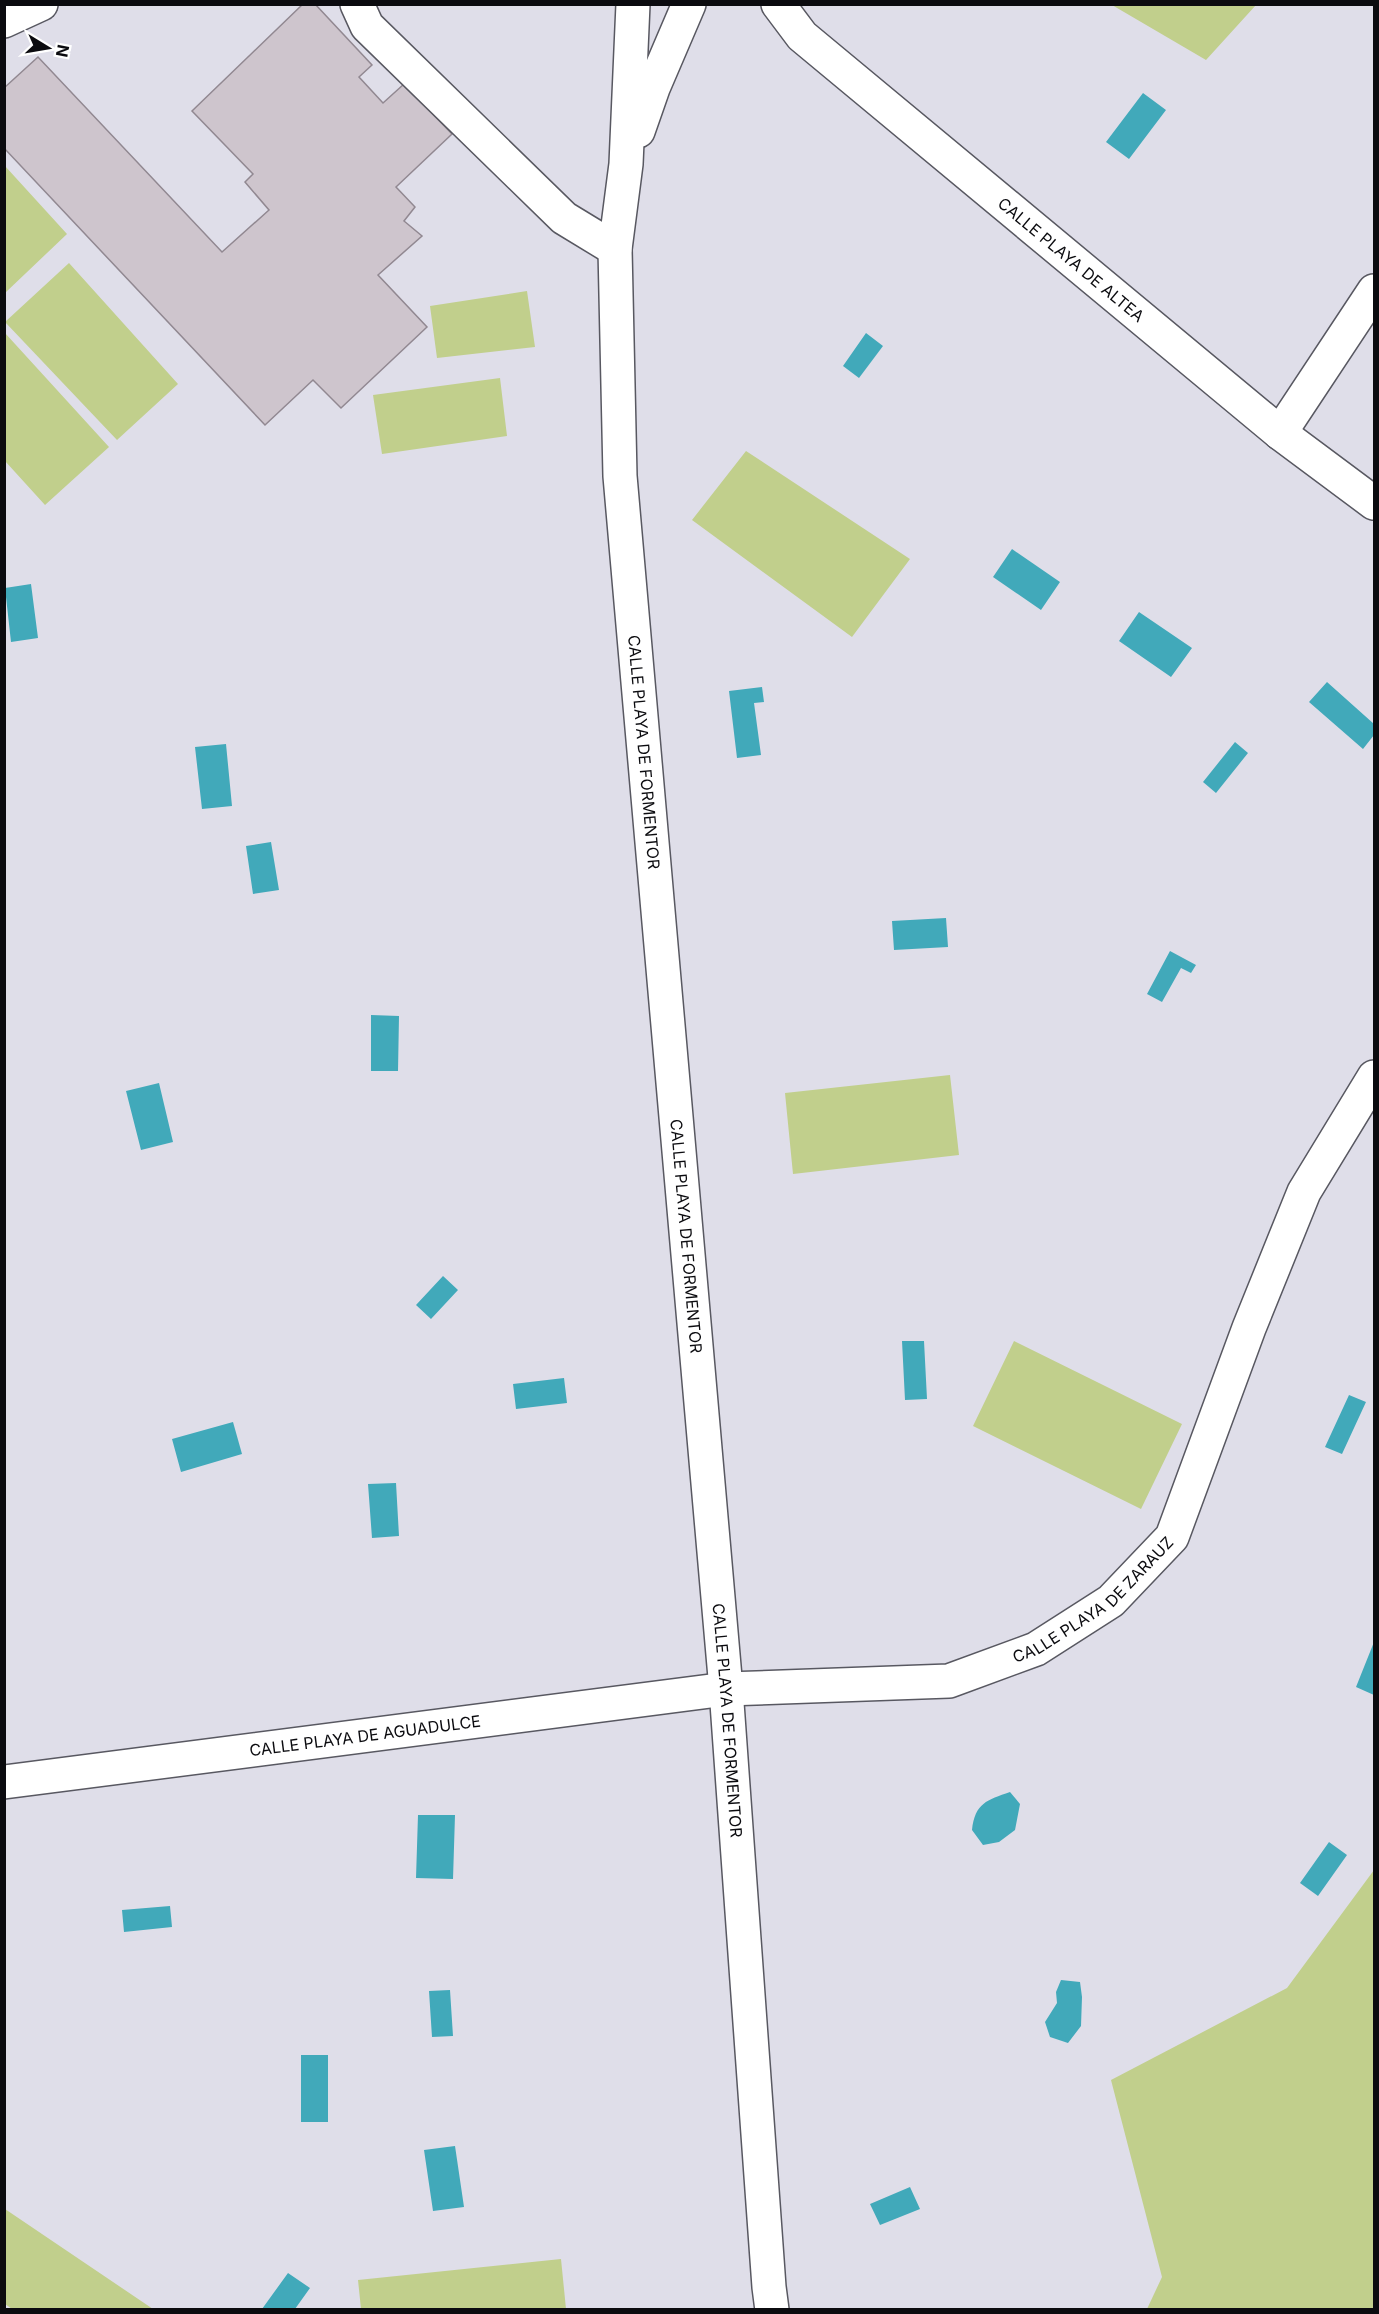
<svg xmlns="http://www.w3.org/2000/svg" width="1379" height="2314" font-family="Inter,sans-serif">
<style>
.green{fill:#c1cf8c}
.water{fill:#41a9ba}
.building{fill:#cec5cd;stroke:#918891;stroke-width:1.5}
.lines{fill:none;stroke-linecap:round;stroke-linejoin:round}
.minor-casing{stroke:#585861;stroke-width:36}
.minor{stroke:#fff;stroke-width:33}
.labels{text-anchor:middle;stroke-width:5;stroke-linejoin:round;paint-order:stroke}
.street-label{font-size:16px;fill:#0b0b0f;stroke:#fff}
</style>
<rect width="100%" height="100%" fill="#dfdee9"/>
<path class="green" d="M1112,5H1256L1206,60Z
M5,166L67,234L5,293Z
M69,263L178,384L117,440L5,322Z
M527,291L535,347L437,358L430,306Z
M5,333L109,447L45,505L5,461Z
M500,378L507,436L382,454L373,395Z
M746,451L910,559L852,637L692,520Z
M950,1075L959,1155L793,1174L785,1093Z
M1014,1341L1182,1424L1141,1509L973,1426Z
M1374,1870V2309H1147L1162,2277L1111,2080L1287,1988Z
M4,2209H5L153,2309H12L5,2304Z
M561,2259L566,2309H361L358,2280Z"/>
<path class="water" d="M1143,93L1166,110L1129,159L1106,142Z
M866,333L883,346L859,378L843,366Z
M1012,549L1060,582L1041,610L993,577Z
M31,584L38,638L11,642L5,588Z
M1139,612L1192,648L1171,677L1119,641Z
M1327,682L1374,724V735L1363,749L1309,702Z
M762,687L764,702L754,703L761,755L737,758L729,691Z
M1235,742L1248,753L1216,793L1203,782Z
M226,744L232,806L202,809L195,747Z
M271,842L279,890L253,894L246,846Z
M946,918L948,947L894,950L892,921Z
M1170,951L1196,965L1191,973L1181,968L1162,1002L1147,994Z
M371,1015L399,1016L398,1071H371Z
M159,1083L173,1142L141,1150L126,1091Z
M443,1276L458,1290L431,1319L416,1305Z
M902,1341H924L927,1399L905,1400Z
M564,1378L567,1403L516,1409L513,1384Z
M1349,1395L1366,1402L1342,1454L1325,1447Z
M233,1422L242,1454L181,1472L172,1439Z
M396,1483L399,1536L372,1538L368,1484Z
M1374,1642V1695L1356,1687Z
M1010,1792L1020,1804L1015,1830L999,1842L983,1845L972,1830C975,1803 987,1800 1010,1792Z
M418,1815H455L453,1879L416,1878Z
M1329,1842L1347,1855L1318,1896L1300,1883Z
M170,1906L172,1927L124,1932L122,1910Z
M1061,1980L1080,1982L1082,1997L1081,2026L1068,2043L1050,2037L1045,2022L1057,2003L1056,1992Z
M450,1990L453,2036L432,2037L429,1991Z
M301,2055H328V2122H301Z
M455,2146L464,2207L433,2211L424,2150Z
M910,2187L920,2209L880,2225L870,2204Z
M288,2273L310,2288L295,2309H262Z"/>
<path class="building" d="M303,4H315L372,65L359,77L383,103L404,84L452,134L396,187L415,207L404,221L422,236L378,275L427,327L341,408L313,380L265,425L4,148V88L38,57L222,252L269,210L245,182L253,174L192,111Z"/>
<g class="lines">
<defs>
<g id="minor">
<path d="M357,4L367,26L564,218L615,249"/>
<path id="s1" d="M633,4L626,164L615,249L620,476L726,1689L769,2287L772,2310"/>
<path id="s2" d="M778,4L802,36L1280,433L1374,503"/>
<path d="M4,21L41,4"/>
<path d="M638,131L653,88L689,4"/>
<path d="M1280,433L1374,291"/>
<path id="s3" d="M4,1782L726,1689L949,1681L1036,1649L1111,1601L1172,1537L1249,1328L1304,1192L1374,1077"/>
</g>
</defs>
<use href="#minor" class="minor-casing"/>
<use href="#minor" class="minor"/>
</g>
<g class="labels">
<g class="street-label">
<text dy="6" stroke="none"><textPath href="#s2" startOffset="390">CALLE PLAYA DE ALTEA</textPath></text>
<text dy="6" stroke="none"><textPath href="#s1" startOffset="750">CALLE PLAYA DE FORMENTOR</textPath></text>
<text dy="6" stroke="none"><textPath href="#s1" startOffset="1236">CALLE PLAYA DE FORMENTOR</textPath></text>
<text dy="6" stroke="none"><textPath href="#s3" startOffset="1119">CALLE PLAYA DE ZARAUZ</textPath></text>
<text dy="6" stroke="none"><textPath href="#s1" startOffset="1722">CALLE PLAYA DE FORMENTOR</textPath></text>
<text dy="6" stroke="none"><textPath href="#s3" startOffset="364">CALLE PLAYA DE AGUADULCE</textPath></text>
</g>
</g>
<rect width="1379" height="2314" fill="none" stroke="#0b0b0f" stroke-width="12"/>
<g transform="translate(48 48) rotate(101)" stroke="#ffffff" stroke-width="4.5" paint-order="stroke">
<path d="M0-4.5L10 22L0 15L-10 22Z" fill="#0b0b0f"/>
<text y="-9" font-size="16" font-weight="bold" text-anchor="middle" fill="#0b0b0f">N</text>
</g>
</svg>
